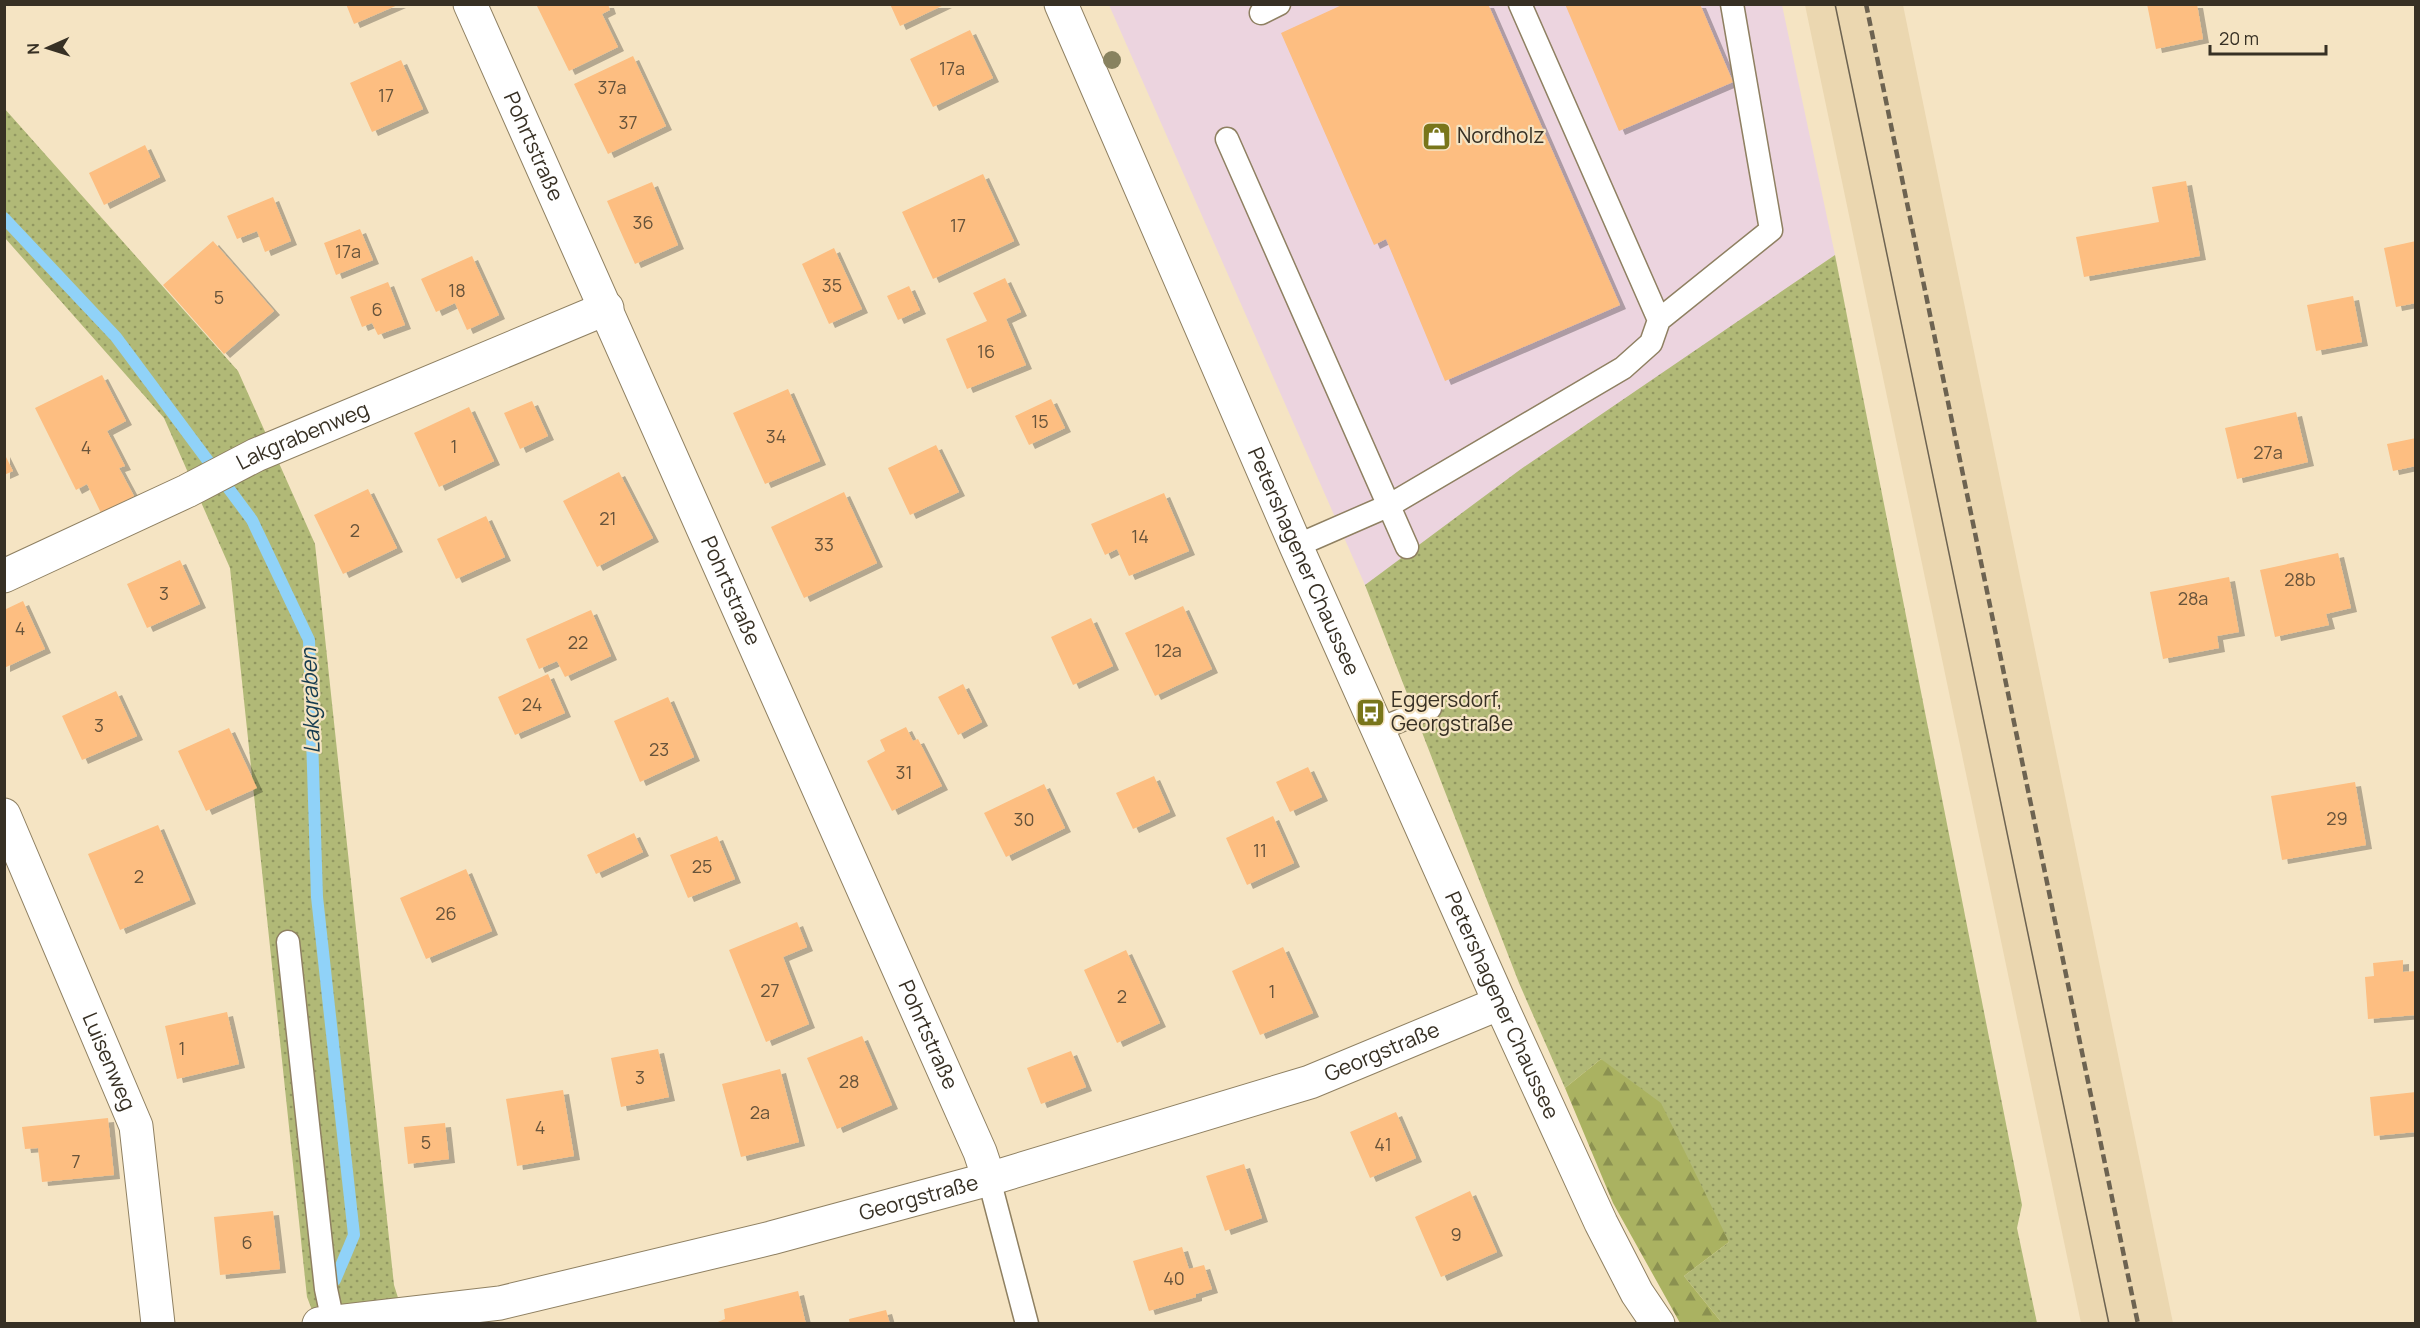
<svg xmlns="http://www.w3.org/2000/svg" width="2420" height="1328" font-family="Manrope,sans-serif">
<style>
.commercial{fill:#ecd4df}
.built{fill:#ebd7b0}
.grass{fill:url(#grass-dots)}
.forest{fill:url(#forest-firs)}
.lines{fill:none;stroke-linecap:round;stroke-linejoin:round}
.stream{stroke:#90d2f8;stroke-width:12}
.building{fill:#fdbe81;filter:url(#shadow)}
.service-casing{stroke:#8f8062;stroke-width:25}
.minor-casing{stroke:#8f8062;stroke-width:35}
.tertiary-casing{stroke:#8f8062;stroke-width:35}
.service{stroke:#fff;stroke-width:22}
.minor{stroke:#fff;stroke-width:33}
.tertiary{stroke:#fff;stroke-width:33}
.tram{stroke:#6d6351;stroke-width:1.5}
.rail{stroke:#6d6351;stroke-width:4.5;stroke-dasharray:9 4.5;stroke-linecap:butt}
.tree{fill:#88825f}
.labels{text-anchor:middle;stroke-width:4.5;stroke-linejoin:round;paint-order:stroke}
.number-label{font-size:18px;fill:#68543b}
.poi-label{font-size:21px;fill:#373024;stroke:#f5e4c3;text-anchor:start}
.street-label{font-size:21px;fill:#373024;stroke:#f5e4c3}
.water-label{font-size:22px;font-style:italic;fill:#173c50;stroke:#f5e4c3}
</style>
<defs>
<pattern id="grass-dots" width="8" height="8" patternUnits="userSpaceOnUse" patternTransform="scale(1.5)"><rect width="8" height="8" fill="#b1b977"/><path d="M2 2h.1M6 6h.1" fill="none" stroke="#919761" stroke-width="1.8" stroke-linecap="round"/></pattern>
<pattern id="forest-firs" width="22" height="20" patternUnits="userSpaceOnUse" patternTransform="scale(1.5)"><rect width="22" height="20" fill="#aab261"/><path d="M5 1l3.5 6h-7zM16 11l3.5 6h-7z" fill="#8b9150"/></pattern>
<filter id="shadow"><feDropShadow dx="6" dy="4" stdDeviation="0" flood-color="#0004"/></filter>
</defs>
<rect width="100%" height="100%" fill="#f5e4c3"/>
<path class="commercial" d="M1109,5H1782L1835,255L1365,585Z"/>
<path class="built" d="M1805,5H1903L2173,1323H2081Z"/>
<path class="grass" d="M4,108L238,371L315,544L394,1285L406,1323H317L307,1297L230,568L164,418L5,238Z
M1835,255L2022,1205L2017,1228L2037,1323H1722L1684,1276L1729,1242L1601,1059L1565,1088L1519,983L1365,585L1521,469Z"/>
<path class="forest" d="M1601,1059L1661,1103L1729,1242L1684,1276L1722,1323H1680L1613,1203L1565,1088Z"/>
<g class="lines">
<path class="stream" d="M4,218L116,337L252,520L309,640L317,897L354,1235L335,1280"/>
</g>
<path class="building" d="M346,4H400L354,24Z
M536,4H608L610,10L602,14L618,47L569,71Z
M890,4H946L900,26Z
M1344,4H1488L1620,305L1445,381L1386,239L1374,245L1281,33Z
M1565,4H1700L1733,82L1619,131Z
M2147,4H2197L2203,39L2156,49Z
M970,30L993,78L933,107L910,59Z
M633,56L666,126L608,154L574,84Z
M401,60L423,109L372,132L350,83Z
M145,145L160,177L104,205L89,173Z
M983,174L1014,241L933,279L902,212Z
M2186,181L2200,256L2084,277L2076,237L2159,222L2152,187Z
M652,182L678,245L635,264L607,201Z
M273,197L291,241L265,252L257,231L237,239L227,216Z
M360,229L373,260L336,275L324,243Z
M213,241L274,311L224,354L163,285Z
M2416,241V303L2396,307L2384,248Z
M834,248L862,309L829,324L802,264Z
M472,256L499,315L467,330L455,303L436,312L421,279Z
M1005,278L1021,312L1006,319L1026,365L967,389L946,339L987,321L973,293Z
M388,282L405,325L378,335L372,323L362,327L350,297Z
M909,286L920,310L898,320L887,296Z
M2353,296L2362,342L2316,351L2307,305Z
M102,375L126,421L107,431L125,466L119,468L134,496L101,513L87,484L76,490L35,408Z
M788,389L820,461L765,484L733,413Z
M1051,399L1065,428L1029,445L1015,416Z
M532,401L548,436L520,449L504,413Z
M469,407L494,461L439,487L414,433Z
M2296,412L2308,462L2237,479L2225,428Z
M2416,438V466L2393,471L2387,444Z
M936,445L959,492L910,515L888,468Z
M4,453L13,471L4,475Z
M619,472L653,538L597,567L563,501Z
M368,489L397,548L343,574L314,515Z
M844,492L877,563L804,598L771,527Z
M1164,493L1189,551L1129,576L1117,549L1105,555L1091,524Z
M486,516L505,557L456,579L437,539Z
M2338,553L2351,608L2326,614L2329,625L2275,637L2260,570Z
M180,560L200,604L147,628L127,584Z
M2229,577L2239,632L2217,636L2219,648L2163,659L2150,592Z
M23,601L45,649L4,668V610Z
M1183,606L1212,669L1155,696L1125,633Z
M591,610L611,656L565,677L557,661L539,669L526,639Z
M1091,618L1113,666L1073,685L1051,637Z
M548,674L565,713L515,735L498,697Z
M963,684L982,722L958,735L938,697Z
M116,691L137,736L82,760L62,716Z
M668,697L694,757L640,782L614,721Z
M906,727L913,741L918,739L942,786L892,811L867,761L885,751L880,740Z
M229,728L257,788L206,811L178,751Z
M1308,767L1322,797L1290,812L1276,782Z
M1154,776L1170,812L1133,829L1116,793Z
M2355,782L2366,845L2282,860L2271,796Z
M1044,784L1065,828L1006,857L984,813Z
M1273,816L1294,863L1247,885L1226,838Z
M158,825L190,900L120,930L88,854Z
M634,833L643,852L596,874L587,855Z
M717,836L735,879L688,898L670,855Z
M466,869L492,931L426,959L400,898Z
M797,922L807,947L783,957L809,1024L766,1042L729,950Z
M1283,947L1313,1013L1260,1035L1232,971Z
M1126,950L1160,1023L1117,1043L1084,970Z
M2403,960V972L2416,971V1015L2368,1019L2365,977L2374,976L2373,963Z
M227,1012L239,1064L177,1079L165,1026Z
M862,1036L892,1105L837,1129L807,1058Z
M658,1049L669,1097L621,1107L611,1058Z
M1071,1051L1086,1087L1041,1104L1027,1068Z
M780,1069L799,1142L741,1157L722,1084Z
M563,1090L574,1156L517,1166L506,1099Z
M2416,1092V1132L2374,1136L2370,1097Z
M1396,1112L1416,1158L1370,1178L1350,1132Z
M108,1118L114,1175L42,1182L38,1148L25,1149L22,1127Z
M445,1123L449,1159L408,1164L404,1127Z
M1244,1164L1262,1218L1225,1231L1206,1176Z
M1470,1191L1497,1252L1441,1277L1415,1217Z
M273,1211L280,1269L220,1275L214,1217Z
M1182,1247L1189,1269L1204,1265L1212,1289L1196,1294V1297L1149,1311L1133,1261Z
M798,1291L806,1324H713L725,1319L724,1309Z
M886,1310L890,1324H850L849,1319Z"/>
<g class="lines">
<defs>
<path id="service" d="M1261,13L1279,4
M1227,139L1407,547
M1659,320L1771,230L1732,4
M1296,546L1390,505L1623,368L1651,343L1659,320L1520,4
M1378,730L1430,708
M288,942L326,1289L333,1322
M989,1179L1027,1324"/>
<g id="minor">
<path id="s1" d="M470,4L980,1152L989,1179"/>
<path id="s2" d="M4,576L187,491L256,455L607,308"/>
<path id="s3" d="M4,815L136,1126L158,1324"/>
<path id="s4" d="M319,1324L500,1303L771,1238L989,1179L1310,1082L1500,1003"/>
</g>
<g id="tertiary">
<path id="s5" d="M1061,4L1296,546L1500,1003L1601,1223L1637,1293L1658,1324"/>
</g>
</defs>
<use href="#service" class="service-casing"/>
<use href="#minor" class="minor-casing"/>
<use href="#tertiary" class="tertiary-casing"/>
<use href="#service" class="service"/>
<use href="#minor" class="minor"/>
<use href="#tertiary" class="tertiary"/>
<path class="tram" d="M1835,4L2109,1324"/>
<path class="rail" d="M1866,4L2138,1324"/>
</g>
<circle class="tree" cx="1112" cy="60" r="9"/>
<defs>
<symbol id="shop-square" viewBox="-11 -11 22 22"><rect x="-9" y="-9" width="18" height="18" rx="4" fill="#79761b" stroke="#f5e4c3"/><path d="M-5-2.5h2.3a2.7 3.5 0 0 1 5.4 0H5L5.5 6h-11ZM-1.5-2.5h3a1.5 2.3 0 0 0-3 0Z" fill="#fff"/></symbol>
<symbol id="bus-square" viewBox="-11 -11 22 22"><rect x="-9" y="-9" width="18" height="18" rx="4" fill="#79761b" stroke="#f5e4c3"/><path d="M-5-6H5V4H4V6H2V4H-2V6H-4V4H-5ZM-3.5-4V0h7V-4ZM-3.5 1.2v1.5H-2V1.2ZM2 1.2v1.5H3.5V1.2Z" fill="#fff"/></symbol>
</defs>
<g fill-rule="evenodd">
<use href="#shop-square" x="1420" y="120" width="33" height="33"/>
<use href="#bus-square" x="1354" y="696" width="33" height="33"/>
</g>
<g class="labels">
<g class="number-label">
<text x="952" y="75">17a</text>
<text x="612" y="94">37a</text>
<text x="386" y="102">17</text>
<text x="628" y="129">37</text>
<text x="643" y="229">36</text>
<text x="958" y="232">17</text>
<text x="348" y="258">17a</text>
<text x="832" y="292">35</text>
<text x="457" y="297">18</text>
<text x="219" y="304">5</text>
<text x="377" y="316">6</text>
<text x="986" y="358">16</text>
<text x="1040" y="428">15</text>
<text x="776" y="443">34</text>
<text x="454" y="453">1</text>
<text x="86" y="454">4</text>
<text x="2268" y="459">27a</text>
<text x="608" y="525">21</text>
<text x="355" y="537">2</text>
<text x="1140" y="543">14</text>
<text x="824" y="551">33</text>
<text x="2300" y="586">28b</text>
<text x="164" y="600">3</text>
<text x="2193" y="605">28a</text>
<text x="20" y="635">4</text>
<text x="578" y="649">22</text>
<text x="1168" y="657">12a</text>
<text x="532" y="711">24</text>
<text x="99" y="732">3</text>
<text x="659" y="756">23</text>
<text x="904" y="779">31</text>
<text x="2337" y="825">29</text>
<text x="1024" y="826">30</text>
<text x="1260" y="857">11</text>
<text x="702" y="873">25</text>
<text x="139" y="883">2</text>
<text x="446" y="920">26</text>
<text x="770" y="997">27</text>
<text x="1272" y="998">1</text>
<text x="1122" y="1003">2</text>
<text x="182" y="1055">1</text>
<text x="640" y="1084">3</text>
<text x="849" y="1088">28</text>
<text x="760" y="1119">2a</text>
<text x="540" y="1134">4</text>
<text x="426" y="1149">5</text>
<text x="1383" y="1151">41</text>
<text x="76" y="1168">7</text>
<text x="1456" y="1241">9</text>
<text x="247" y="1249">6</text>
<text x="1174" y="1285">40</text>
</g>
<g class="poi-label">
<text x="1457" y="143">Nordholz</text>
<text x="1391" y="707">Eggersdorf,<tspan x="1391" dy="24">Georgstraße</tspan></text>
</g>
<g class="street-label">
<text dy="7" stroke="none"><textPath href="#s1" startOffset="156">Pohrtstraße</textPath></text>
<text dy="7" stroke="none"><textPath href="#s2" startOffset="330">Lakgrabenweg</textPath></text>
<text dy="7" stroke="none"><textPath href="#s5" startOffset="608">Petershagener Chaussee</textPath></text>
<text dy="7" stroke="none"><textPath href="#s1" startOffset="642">Pohrtstraße</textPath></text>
<text dy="7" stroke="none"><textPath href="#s5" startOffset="1094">Petershagener Chaussee</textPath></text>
<text dy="7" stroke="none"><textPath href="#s1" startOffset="1128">Pohrtstraße</textPath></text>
<text dy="7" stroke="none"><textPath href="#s4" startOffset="1100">Georgstraße</textPath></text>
<text dy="7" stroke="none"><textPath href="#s3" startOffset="268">Luisenweg</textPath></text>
<text dy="7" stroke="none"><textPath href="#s4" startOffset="614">Georgstraße</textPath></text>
</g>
<g class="water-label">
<text transform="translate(310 701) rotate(-92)" y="8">Lakgraben</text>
</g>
</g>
<rect width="2420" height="1328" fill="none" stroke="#373024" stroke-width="12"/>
<g transform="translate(48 48) rotate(267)" stroke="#f5e4c3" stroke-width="4.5" paint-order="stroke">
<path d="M0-4.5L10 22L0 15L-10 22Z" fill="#373024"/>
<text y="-9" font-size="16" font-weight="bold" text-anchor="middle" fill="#373024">N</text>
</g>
<path d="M2210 45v9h116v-9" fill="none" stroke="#373024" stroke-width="3"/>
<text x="2219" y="45" font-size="18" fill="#373024" stroke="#f5e4c3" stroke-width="4.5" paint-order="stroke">20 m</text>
</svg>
